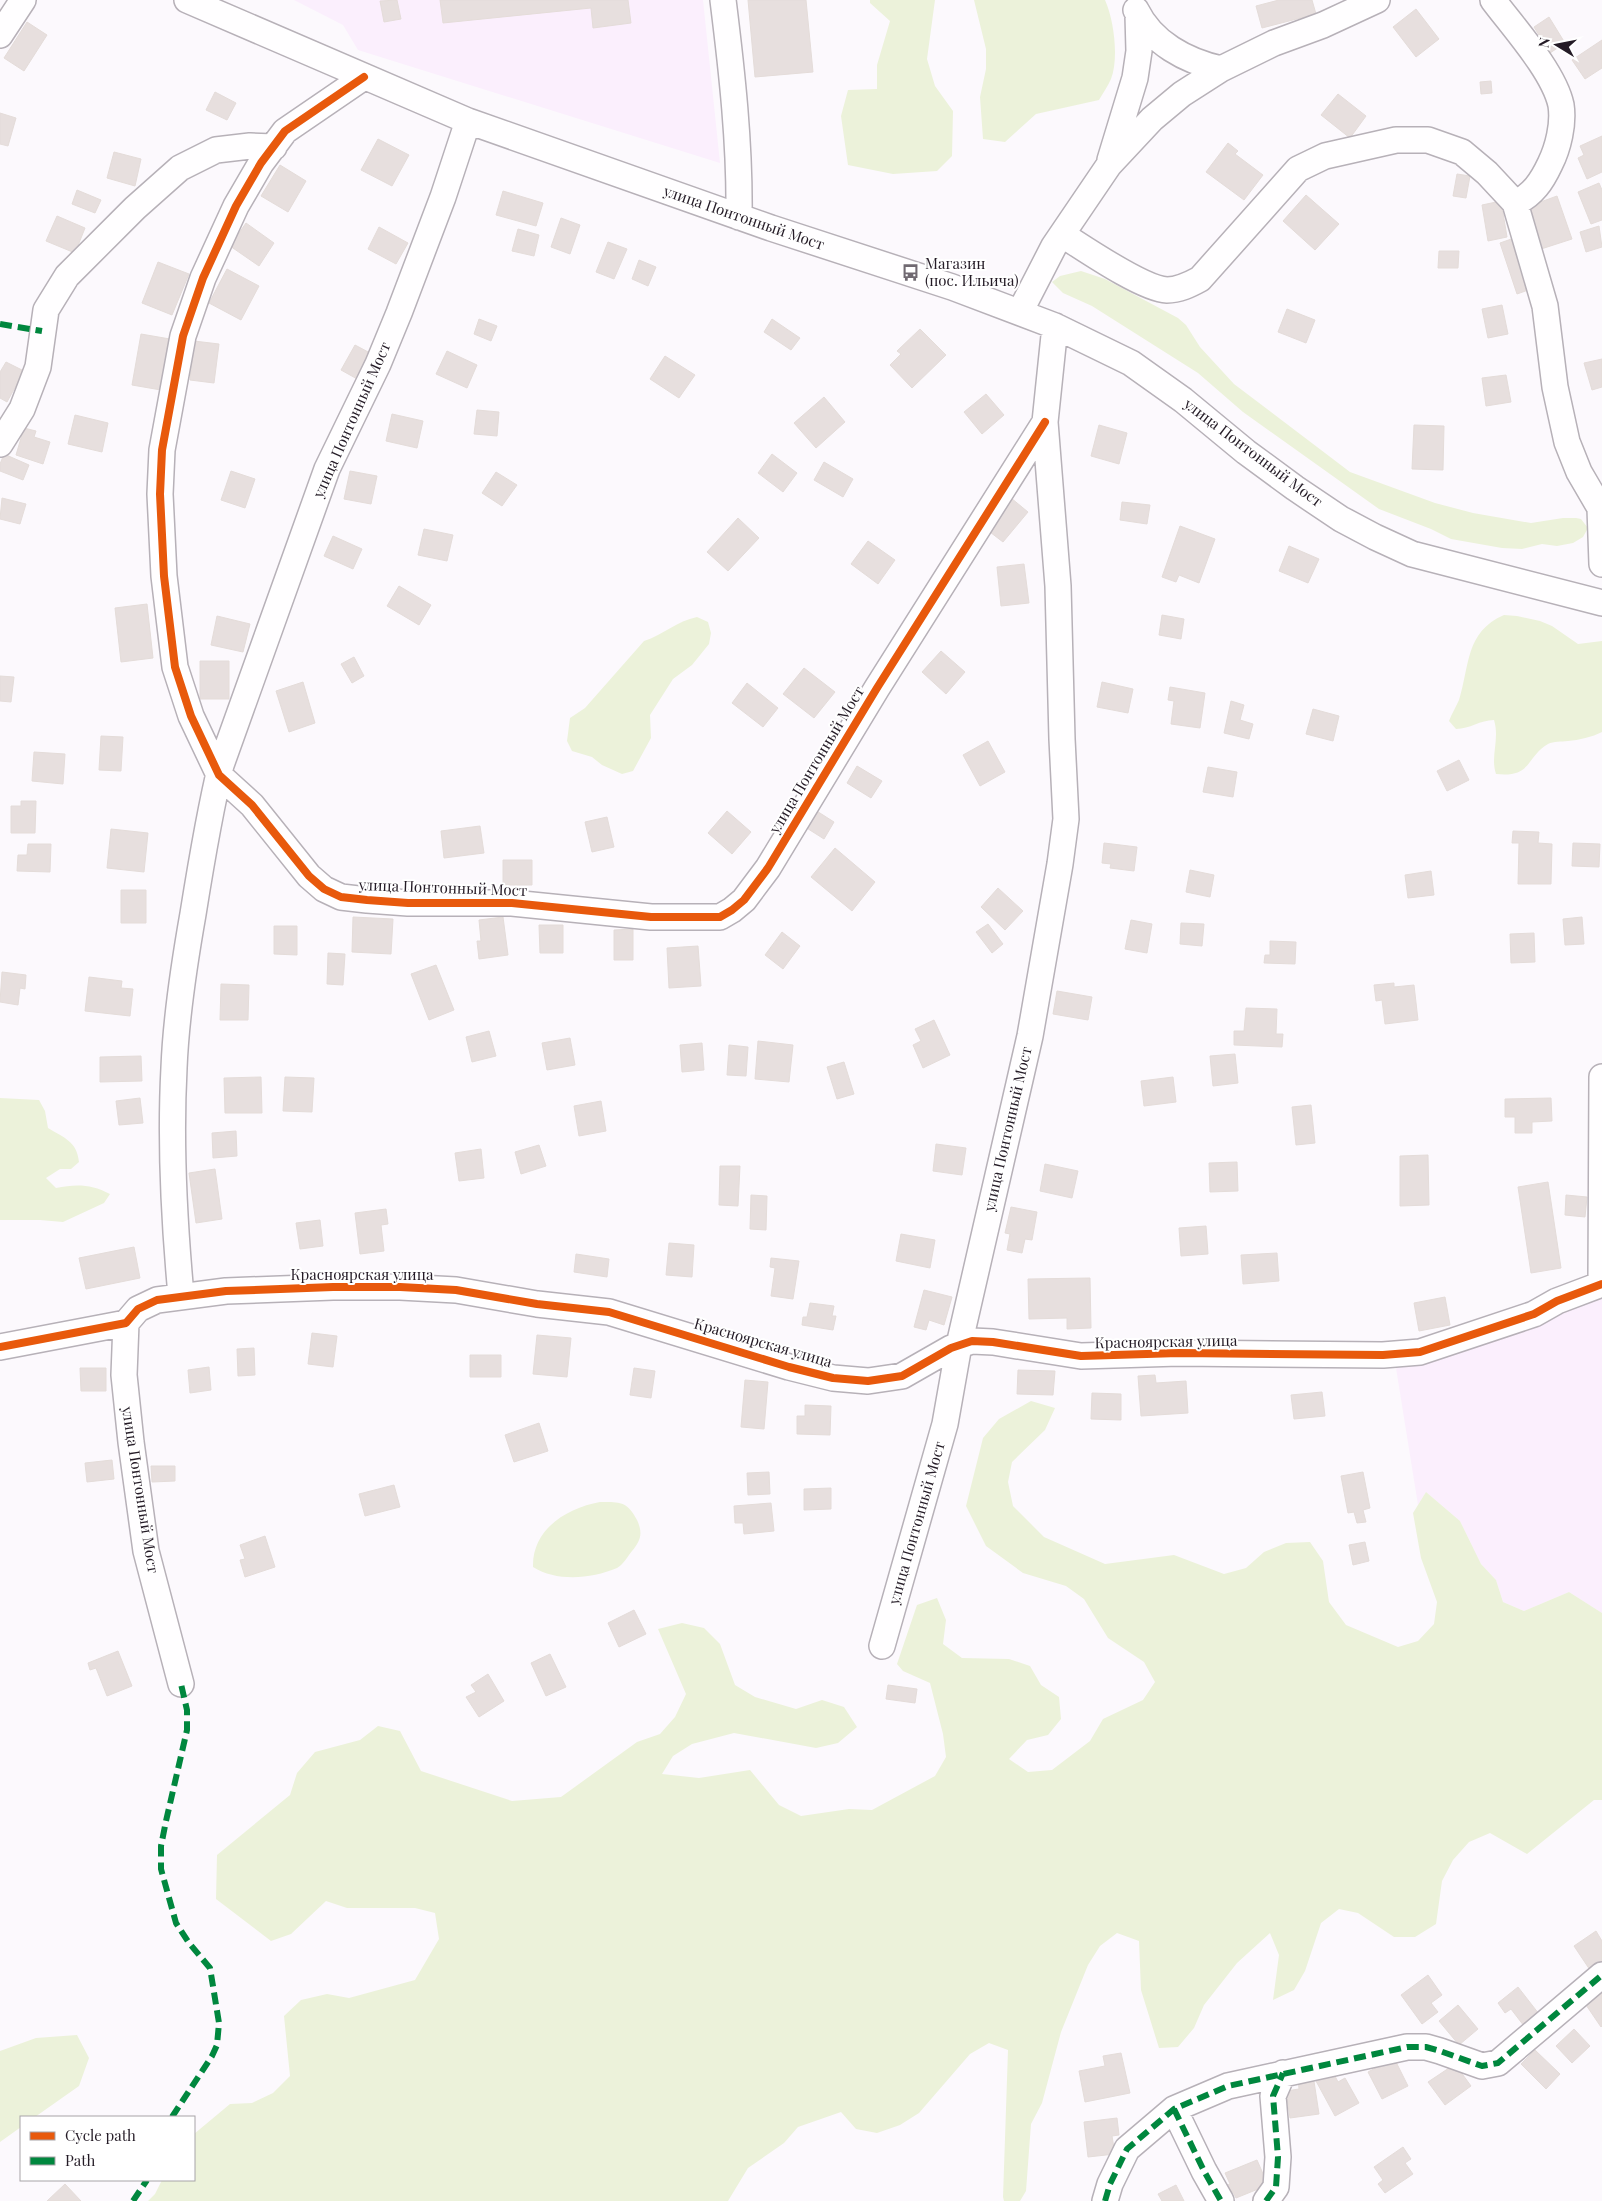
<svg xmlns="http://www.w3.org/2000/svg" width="1602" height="2201" font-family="'Playfair Display',serif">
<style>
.built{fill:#fbeffd}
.green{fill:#ecf2da}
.building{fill:#e7dfde;stroke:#e4dcd9}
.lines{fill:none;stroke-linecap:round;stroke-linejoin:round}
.minor-casing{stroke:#b7b1b8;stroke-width:28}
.minor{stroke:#fffeff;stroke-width:25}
.quiet{stroke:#00873e;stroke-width:6;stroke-dasharray:12 6;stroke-linecap:butt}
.cycleway-casing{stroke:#fff;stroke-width:11}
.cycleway{stroke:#e8590c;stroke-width:8}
.labels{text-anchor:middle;stroke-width:4;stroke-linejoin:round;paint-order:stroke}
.street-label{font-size:15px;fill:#241b26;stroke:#fff}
.poi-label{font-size:15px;fill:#241b26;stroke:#fff;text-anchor:start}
</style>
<rect width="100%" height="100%" fill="#fcf9fd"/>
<path class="built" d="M294,0H703L720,163L358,50L343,25Z
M1602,1299V1613L1569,1592L1524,1611L1503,1602L1496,1580L1481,1564L1460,1521L1426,1492L1418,1505L1396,1368Z"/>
<path class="green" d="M870,0H935L927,59L935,86L953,111L952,156L937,171L893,174L848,165L841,116L848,90L877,89V65L890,21L870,3Z
M974,0H1105C1114,20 1119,58 1111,79C1108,86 1103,93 1099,100L1036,114L1005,142L983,139L980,97L986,69V49Z
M1081,271L1105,279L1178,318L1186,325L1200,347L1234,384L1350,472L1435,503L1473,513L1531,523L1563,518H1576L1581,519L1588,528L1583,537L1573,543L1557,546L1542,544L1522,549L1502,548L1451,539L1431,529L1379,509L1243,412L1198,373L1092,306L1063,293L1052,282L1060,276Z
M1504,615L1517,616L1540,621L1552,626L1578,644L1602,641V732C1592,737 1579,740 1568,741C1561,742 1554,741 1548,744C1526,757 1532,778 1496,774C1490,756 1500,740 1494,720C1480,720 1470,729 1456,729L1449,721C1452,713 1456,707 1459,700C1470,665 1465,632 1504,615Z
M697,617L708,622L711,633L709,644L692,665L673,679L650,715L651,738L633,771L622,774L602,765L592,757L572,751L567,741L570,718L585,708L644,641C663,635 677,621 697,617Z
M0,1098L39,1100L45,1111L48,1128C64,1138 77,1141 79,1162L71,1169H60L46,1178L56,1188C76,1184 91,1184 110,1194L104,1203L63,1222L40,1220H0Z
M1031,1401L1055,1408L1045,1430L1012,1462L1008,1482L1013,1506L1044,1537L1105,1564L1174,1555L1224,1574L1246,1568L1264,1552L1286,1543L1310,1542L1323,1561L1329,1602L1346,1625L1398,1647L1418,1641L1434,1624L1437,1602L1421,1558L1413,1513L1426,1492L1460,1521L1481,1564L1496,1580L1503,1602L1524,1611L1569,1592L1602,1613V1800H1594L1527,1854L1490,1833L1469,1842L1453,1860L1442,1881L1436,1924L1415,1937H1394L1358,1913L1339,1909L1321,1923L1305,1971L1294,1990L1273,2000L1279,1955L1270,1933L1237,1963L1204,2005L1194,2028L1178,2047L1159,2048L1141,1990L1139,1941L1117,1933L1100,1946L1088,1965L1061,2032L1042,2103L1031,2124L1026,2191L1020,2201H1004L1003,2197L1008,2050L989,2043L970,2054L919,2113L900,2125L877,2133L856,2129L841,2112L798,2127L784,2143L748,2168L728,2201H148L155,2194L162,2180H194V2134L230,2104L252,2103L273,2093L290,2076L284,2016L301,2000L327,1994L349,1998L415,1980L439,1939L435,1913L415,1908H347L326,1901L291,1934L271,1941L216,1899L217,1855L290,1795L297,1773L315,1752L360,1740L378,1726L400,1731L421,1771L512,1801L561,1797L637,1742L660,1734L675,1717L686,1694L658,1629L682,1623L704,1628L720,1644L735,1685L755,1697L796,1709L822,1700L844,1707L857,1727L838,1743L816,1748L734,1733L692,1744L673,1756L662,1774L699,1778L750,1770L779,1805L801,1816L849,1809L872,1810L935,1776L946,1757L943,1734L930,1683L903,1671L897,1664L917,1605L937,1598L946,1620L943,1644L962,1658L1009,1659L1030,1666L1041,1685L1059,1697L1061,1719L1048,1735L1027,1740L1009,1759L1028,1772L1052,1770L1090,1741L1103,1719L1143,1700L1155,1682L1144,1662L1108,1638L1084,1599L1066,1586L1023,1573L986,1546L966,1506L983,1438L999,1419Z
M600,1502C620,1502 627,1501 637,1520C643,1533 641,1540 632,1551C628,1556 623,1565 617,1568C591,1579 557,1582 533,1567C532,1529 567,1508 600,1502Z
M77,2035L89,2058L79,2086L35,2117H21V2127L0,2142V2051L36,2038Z"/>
<path class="building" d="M397,0L401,19L384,22L380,1Z
M440,0H628L631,23L593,28L591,8L443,23Z
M748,0H806L813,72L755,77Z
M1279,0H1312L1316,14L1262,28L1256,6Z
M1416,9L1439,39L1416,57L1393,27Z
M1549,17L1565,43L1550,53L1534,27Z
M27,22L47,35L24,71L4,58Z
M1602,40V68L1585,79L1572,60Z
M1491,81L1492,93L1481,94L1480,82Z
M215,92L236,103L227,120L206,110Z
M1338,94L1366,116L1350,138L1321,115Z
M0,113L16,118L8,146L0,144Z
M1602,136V172L1587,179L1578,158L1584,155L1580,146Z
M378,139L409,155L392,186L361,170Z
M1228,143L1238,151L1235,154L1263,175L1244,200L1206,172Z
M114,152L141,159L135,186L107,178Z
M280,165L306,181L288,212L261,196Z
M1457,174L1470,176L1466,198L1453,196Z
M1599,183L1602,190V220L1591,224L1578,192Z
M77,190L101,200L95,213L72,204Z
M503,191L543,203L536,226L496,215Z
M1306,195L1339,224L1315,250L1283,221Z
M1557,196L1572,239L1538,250L1524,208Z
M1501,201L1507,237L1488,241L1482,205Z
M57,216L85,228L75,253L46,241Z
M561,218L580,225L570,254L551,247Z
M246,223L274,243L259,266L230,246Z
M1599,226L1602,247L1586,252L1580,232Z
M379,227L408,243L396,264L368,249Z
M518,229L539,235L534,256L512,251Z
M1517,237L1534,288L1517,294L1500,243Z
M608,242L627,249L614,279L596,272Z
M1439,251H1459L1458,268H1438Z
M639,260L656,267L648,286L632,279Z
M158,262L189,274L172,315L142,303Z
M227,269L259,286L241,320L209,303Z
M1502,305L1508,334L1488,338L1482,309Z
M1287,309L1315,320L1306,343L1278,332Z
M479,319L497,326L491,341L474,334Z
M772,319L800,338L791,350L764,332Z
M920,329L946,355L912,388L890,365L901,354L897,351Z
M141,334L170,339L161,390L132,385Z
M194,341L219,344L214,383L190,380Z
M355,345L372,354L359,380L341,370Z
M447,351L477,365L467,388L436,374Z
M665,356L695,375L679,398L650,379Z
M1602,359V387L1592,390L1584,363Z
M6,362L24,371L7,402L0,398V372Z
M1506,375L1511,402L1486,406L1482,378Z
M986,394L1004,415L982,434L964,412Z
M824,397L845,422L816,448L794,423Z
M477,410L499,412L497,436L474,434Z
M392,414L423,421L417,448L386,441Z
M75,415L108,423L102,452L68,444Z
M1099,425L1127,433L1119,464L1091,456Z
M1414,425L1444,426L1443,470L1412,469Z
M24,428L36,431L34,437L50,442L43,464L16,455Z
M4,454L29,465L23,480L0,471V464Z
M772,454L797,473L783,492L758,473Z
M824,462L853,479L843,497L814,480Z
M231,471L255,479L245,508L221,500Z
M350,471L377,476L371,504L344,499Z
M496,472L517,485L502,506L482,493Z
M2,498L26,504L20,524L0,519Z
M1011,498L1028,512L1003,542L986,529Z
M1122,502L1150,505L1147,524L1120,520Z
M738,518L759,538L728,571L707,552Z
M1180,526L1215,539L1199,583L1179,575L1176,582L1162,577Z
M424,529L453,535L447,561L418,555Z
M333,536L362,549L353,569L324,556Z
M868,541L895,560L878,584L851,564Z
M1289,546L1319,559L1308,583L1279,571Z
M1024,564L1029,603L1001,606L997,567Z
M399,586L431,605L419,625L387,606Z
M147,604L153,658L121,662L115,608Z
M1162,615L1184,619L1181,639L1159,635Z
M217,616L250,624L243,652L211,645Z
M941,651L965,672L946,694L922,672Z
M354,657L364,676L352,683L341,664Z
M200,661H229V699H200Z
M804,668L835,692L814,718L783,694Z
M0,676L14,677L11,702L0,701Z
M303,682L315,723L289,732L276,691Z
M1102,682L1133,689L1128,713L1097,707Z
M747,683L778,708L763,727L732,703Z
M1170,687L1205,693L1200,728L1171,724L1174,701L1168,700Z
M1231,701L1244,705L1240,720L1253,724L1249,739L1224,733Z
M1313,709L1339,716L1333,741L1306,734Z
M101,736L123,737L121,771L99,770Z
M988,741L1005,772L980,786L963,755Z
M34,752L65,754L63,784L32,781Z
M1459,760L1469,780L1447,791L1437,771Z
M857,766L882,781L871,798L847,783Z
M1208,767L1237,772L1233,797L1203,792Z
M21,801H36L35,833H11V806H21Z
M812,808L834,822L824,839L802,825Z
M727,811L751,832L732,854L708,833Z
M607,817L614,847L592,852L585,822Z
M480,826L484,853L444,858L441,831Z
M111,829L148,833L144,872L107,868Z
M1513,831L1539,832L1538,843L1552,844L1551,884H1518L1519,843H1512Z
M1104,843L1137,847L1134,871L1110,868L1111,864L1102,863Z
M1573,843L1600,844L1599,867L1572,866Z
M28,844H51L50,872L17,871L18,855H27Z
M835,848L875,882L852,911L811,877Z
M503,860H532V885H503Z
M1190,870L1214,875L1210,897L1186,892Z
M1431,871L1434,895L1408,898L1405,875Z
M998,888L1023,911L1005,930L981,907Z
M121,890H146V923H121Z
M353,917L393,919L391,954L352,952Z
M503,917L508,955L479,959L477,941H481L479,920Z
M1582,917L1584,944L1565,945L1563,919Z
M1131,920L1152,924L1147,953L1125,949Z
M1181,923L1204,924L1202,946L1180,944Z
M988,924L1003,944L992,953L976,932Z
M539,925H563V953H540Z
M274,926H297V955L274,954Z
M633,929V960H614V930Z
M782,932L800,946L783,969L765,955Z
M1534,933L1535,962L1511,963L1510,934Z
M1270,941L1296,942L1295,964L1264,963L1265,955H1270Z
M698,946L701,986L669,988L667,948Z
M328,953L345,954L343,985L327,984Z
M436,965L454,1010L429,1020L411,974Z
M2,972L26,975L25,989L20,988L18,1005L0,1002Z
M89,977L122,981L121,988L133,989L130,1016L85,1011Z
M1394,983V987L1414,985L1418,1020L1385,1024L1382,1000L1376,1001L1374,985Z
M221,984L249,985L248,1020H220Z
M1057,991L1092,997L1088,1020L1053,1014Z
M1246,1008L1277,1009L1276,1034H1283L1282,1047L1234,1045V1031H1244Z
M934,1020L950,1055L923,1068L913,1045L921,1041L915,1029Z
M489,1031L496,1056L472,1062L466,1037Z
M570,1038L575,1065L547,1070L542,1043Z
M758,1041L793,1045L789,1082L755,1079Z
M702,1043L704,1070L682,1072L680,1045Z
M729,1045L748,1047L746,1076L727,1075Z
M1235,1054L1238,1083L1213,1086L1210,1056Z
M141,1056L142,1081L100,1082V1057Z
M844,1062L854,1094L837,1099L827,1067Z
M261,1077L262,1113H225L224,1078Z
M285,1077L314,1078L312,1112L283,1111Z
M1173,1077L1176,1102L1144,1106L1141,1081Z
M140,1098L143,1123L119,1125L116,1101Z
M1551,1098L1552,1121L1532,1122V1133H1515V1117H1505V1099Z
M601,1101L606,1131L579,1136L574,1106Z
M1311,1105L1315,1143L1296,1145L1292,1107Z
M236,1131L237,1156L213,1158L212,1133Z
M936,1144L966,1148L962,1175L933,1171Z
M539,1145L546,1166L521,1174L515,1152Z
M481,1149L484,1178L459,1181L455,1153Z
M1428,1155L1429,1205L1400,1206V1156Z
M1237,1162L1238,1191L1210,1192L1209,1163Z
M1045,1164L1078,1171L1072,1198L1040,1191Z
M720,1166H740L738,1206L719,1205Z
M215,1169L222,1219L196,1223L189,1173Z
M1548,1182L1561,1268L1531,1273L1518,1187Z
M751,1195L767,1196L766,1230L750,1229Z
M1566,1195L1587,1197L1585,1217L1565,1215Z
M1011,1207L1037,1212L1032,1240L1025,1239L1022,1253L1007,1250L1010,1234L1005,1233Z
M386,1209L388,1224L381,1225L384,1251L360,1254L355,1213Z
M320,1220L323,1246L300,1249L296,1223Z
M1206,1226L1208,1254L1181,1256L1179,1228Z
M901,1234L935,1240L930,1268L896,1261Z
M669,1243L694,1245L692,1277L666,1275Z
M134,1247L140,1278L86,1289L79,1258Z
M1277,1253L1279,1281L1243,1284L1241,1255Z
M576,1254L609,1259L607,1277L574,1272Z
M771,1258L799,1261L793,1299L771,1296L775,1268L770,1267Z
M1090,1278L1091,1328L1067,1329V1318L1029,1319L1028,1279Z
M924,1290L952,1297L944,1325L929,1320L926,1330L914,1327Z
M1445,1297L1450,1325L1419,1331L1414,1303Z
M810,1303L834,1306L832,1316H836L833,1330L802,1325L803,1317H807Z
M312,1333L337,1336L333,1367L308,1364Z
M537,1335L571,1338L567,1377L533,1374Z
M254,1348L255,1375L238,1376L237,1349Z
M470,1355H501V1377H470Z
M209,1367L211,1390L190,1393L188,1370Z
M80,1368H106V1391H81Z
M634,1368L655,1371L651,1398L630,1395Z
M1018,1370L1055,1371L1053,1395L1017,1394Z
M1155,1375L1156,1383L1186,1381L1188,1413L1141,1416L1138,1376Z
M745,1380L768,1382L764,1429L741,1427Z
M1322,1392L1325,1416L1294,1419L1291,1395Z
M1092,1393L1121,1394V1420L1091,1419Z
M805,1405L831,1406L830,1435L797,1434V1416H805Z
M539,1423L548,1451L514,1462L505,1435Z
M112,1460L114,1479L87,1482L85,1463Z
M151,1466H175V1481L152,1482Z
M769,1472L770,1494L748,1495L747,1473Z
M1363,1472L1370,1508L1363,1510L1366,1522L1357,1523L1354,1512L1348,1513L1341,1476Z
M394,1485L400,1507L365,1516L359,1494Z
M831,1488V1509L804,1510V1489Z
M771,1503L774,1531L744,1534L743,1523H735L734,1506Z
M265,1536L275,1567L245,1577L240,1560L245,1559L240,1545Z
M1365,1542L1369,1561L1353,1565L1349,1545Z
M634,1610L646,1634L619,1647L608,1623Z
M118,1651L132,1686L107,1696L96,1668L90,1670L88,1663Z
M550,1654L566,1687L546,1696L531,1663Z
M488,1674L504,1701L479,1717L466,1697L476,1692L471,1685Z
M888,1685L917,1689L915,1703L886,1699Z
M1596,1931L1602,1941V1961L1590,1970L1574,1946Z
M1428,1975L1442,1995L1431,2003L1438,2012L1422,2024L1401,1995Z
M1518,1987L1539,2014L1524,2026L1511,2009L1505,2013L1498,2003Z
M1602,1989V2026L1601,2027L1584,2002Z
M1458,2005L1478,2029L1459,2045L1439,2021Z
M1574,2029L1590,2046L1572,2063L1556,2046Z
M1535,2050L1560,2074L1546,2089L1521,2064Z
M1121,2053L1130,2093L1085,2102L1079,2071L1105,2066L1103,2056Z
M1394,2058L1408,2086L1382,2099L1368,2072Z
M1455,2064L1471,2086L1445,2105L1428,2082Z
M1333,2072L1338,2082L1345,2078L1359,2103L1335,2116L1316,2081Z
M1313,2075L1319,2114L1290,2118L1286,2091L1299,2089L1298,2077Z
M1117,2118L1119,2135L1112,2136L1115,2154L1088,2157L1084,2122Z
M1403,2147L1411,2159L1405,2163L1413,2174L1385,2193L1378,2184L1383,2180L1374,2167Z
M1257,2160L1268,2185L1236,2198L1233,2192L1228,2194L1225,2186L1230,2184L1225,2173Z
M65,2184L81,2201H47Z
M1176,2185L1184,2201H1162L1158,2194Z"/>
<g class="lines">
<defs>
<path id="minor" d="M187,0L468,121L771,228L952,287L1055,326L1131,363L1183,400L1246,452L1295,488L1341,519L1375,537L1412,554L1602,603
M723,0C732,72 740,144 739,217
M1493,0C1514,28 1554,72 1561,105C1564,124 1558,148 1550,164C1542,181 1533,195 1515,203L1545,306L1555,387L1567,442L1579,472L1600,508L1602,564
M1136,10C1152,43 1186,61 1221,69
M0,35L23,0
M364,77L285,131L261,163L236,206L203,278L183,336L162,450L160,494L164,576L175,667L191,716L219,775L252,805L309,876L324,889L341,897L367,900L408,903H512L651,917H720L732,910L744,900L768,868L877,688L1045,422
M1110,160L1135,78L1139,51L1138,15
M1063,235C1085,249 1143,289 1167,290C1179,290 1189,285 1200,279L1298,169L1325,156L1396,140H1428L1462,152L1487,173L1515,203
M1020,312L1054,246L1109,165L1152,119L1182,94L1221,69L1274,43L1323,25L1377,0
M0,444L22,409L38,367L46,310L67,276L135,208L180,168L216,150L250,146L274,147
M1601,1284L1602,1077
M181,1295C174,1220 170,1143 174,1068C176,1016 184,965 193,914C201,864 209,814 221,765L327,469L378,364L399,313L443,197L468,121
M126,1323L124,1375L131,1442L146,1551L181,1684
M0,1347L126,1323L138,1309L157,1300L226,1291L333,1287H400L456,1290L537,1304L609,1312L789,1367L833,1378L868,1381L902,1376L951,1348L972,1341L993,1342L1081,1356L1179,1353L1383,1355L1420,1352L1534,1314L1557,1301L1602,1284
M882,1646L945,1424L959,1345L1030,1036L1060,864L1066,819L1062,739L1058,586L1045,422L1055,326
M1174,2109L1204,2171L1221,2201
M1105,2201L1110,2184L1127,2149L1174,2109L1228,2086L1407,2047H1426L1440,2051L1482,2066L1498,2063L1602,1975
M1266,2201L1276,2187L1278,2157L1273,2096L1283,2073"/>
</defs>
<use href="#minor" class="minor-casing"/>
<use href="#minor" class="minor"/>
<path class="quiet" d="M0,324L42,331
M1174,2109L1204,2171L1221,2201
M172,2117L212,2056L217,2045L219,2023L210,1968L189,1943L176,1923L161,1869V1846L166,1821L187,1730V1710L181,1684
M133,2201L147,2180
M1105,2201L1110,2184L1127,2149L1174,2109L1228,2086L1407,2047H1426L1440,2051L1482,2066L1498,2063L1602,1975
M1266,2201L1276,2187L1278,2157L1273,2096L1283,2073"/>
<defs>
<path id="cycleway" d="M364,77L285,131L261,163L236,206L203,278L183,336L162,450L160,494L164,576L175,667L191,716L219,775L252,805L309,876L324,889L341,897L367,900L408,903H512L651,917H720L732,910L744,900L768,868L877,688L1045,422
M0,1347L126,1323L138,1309L157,1300L226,1291L333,1287H400L456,1290L537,1304L609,1312L789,1367L833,1378L868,1381L902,1376L951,1348L972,1341L993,1342L1081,1356L1179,1353L1383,1355L1420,1352L1534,1314L1557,1301L1602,1284"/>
</defs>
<use href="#cycleway" class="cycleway-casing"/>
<use href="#cycleway" class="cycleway"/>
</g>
<defs>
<symbol id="bus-bare" viewBox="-9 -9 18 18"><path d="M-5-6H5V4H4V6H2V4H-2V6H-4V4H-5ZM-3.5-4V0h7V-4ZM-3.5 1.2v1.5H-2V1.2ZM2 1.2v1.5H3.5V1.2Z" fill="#706971" stroke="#fff" stroke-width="2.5" paint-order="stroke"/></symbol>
</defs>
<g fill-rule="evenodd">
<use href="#bus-bare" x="898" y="260" width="25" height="25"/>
</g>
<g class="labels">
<g class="street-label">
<text transform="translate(744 218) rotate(19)" y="5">улица Понтонный Мост</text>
<text transform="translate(352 420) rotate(-66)" y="5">улица Понтонный Мост</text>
<text transform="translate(1253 453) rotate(37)" y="5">улица Понтонный Мост</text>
<text transform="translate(817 760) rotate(-59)" y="5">улица Понтонный Мост</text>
<text transform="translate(443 888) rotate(2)" y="5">улица Понтонный Мост</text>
<text transform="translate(1008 1129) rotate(-77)" y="5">улица Понтонный Мост</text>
<text x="362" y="1280">Красноярская улица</text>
<text transform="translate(1166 1342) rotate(-1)" y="5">Красноярская улица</text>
<text transform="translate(763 1343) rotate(16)" y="5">Красноярская улица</text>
<text transform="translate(140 1490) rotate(81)" y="5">улица Понтонный Мост</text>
<text transform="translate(917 1523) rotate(-74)" y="5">улица Понтонный Мост</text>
</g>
<g class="poi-label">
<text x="925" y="269">Магазин<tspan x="925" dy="17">(пос. Ильича)</tspan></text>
</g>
</g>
<rect x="20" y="2116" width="175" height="65" fill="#ffffff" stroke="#a7a4a8"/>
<rect x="30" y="2132" width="25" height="8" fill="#e8590c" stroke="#a7a4a8"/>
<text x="65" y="2141" font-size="15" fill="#241b26">Cycle path</text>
<rect x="30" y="2157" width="25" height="8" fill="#00873e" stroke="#a7a4a8"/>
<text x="65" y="2166" font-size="15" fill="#241b26">Path</text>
<g transform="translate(1557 45) rotate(280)" stroke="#ffffff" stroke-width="4" paint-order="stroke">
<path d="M0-4L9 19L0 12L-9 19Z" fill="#241b26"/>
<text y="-8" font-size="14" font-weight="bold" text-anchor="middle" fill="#241b26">N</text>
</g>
</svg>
